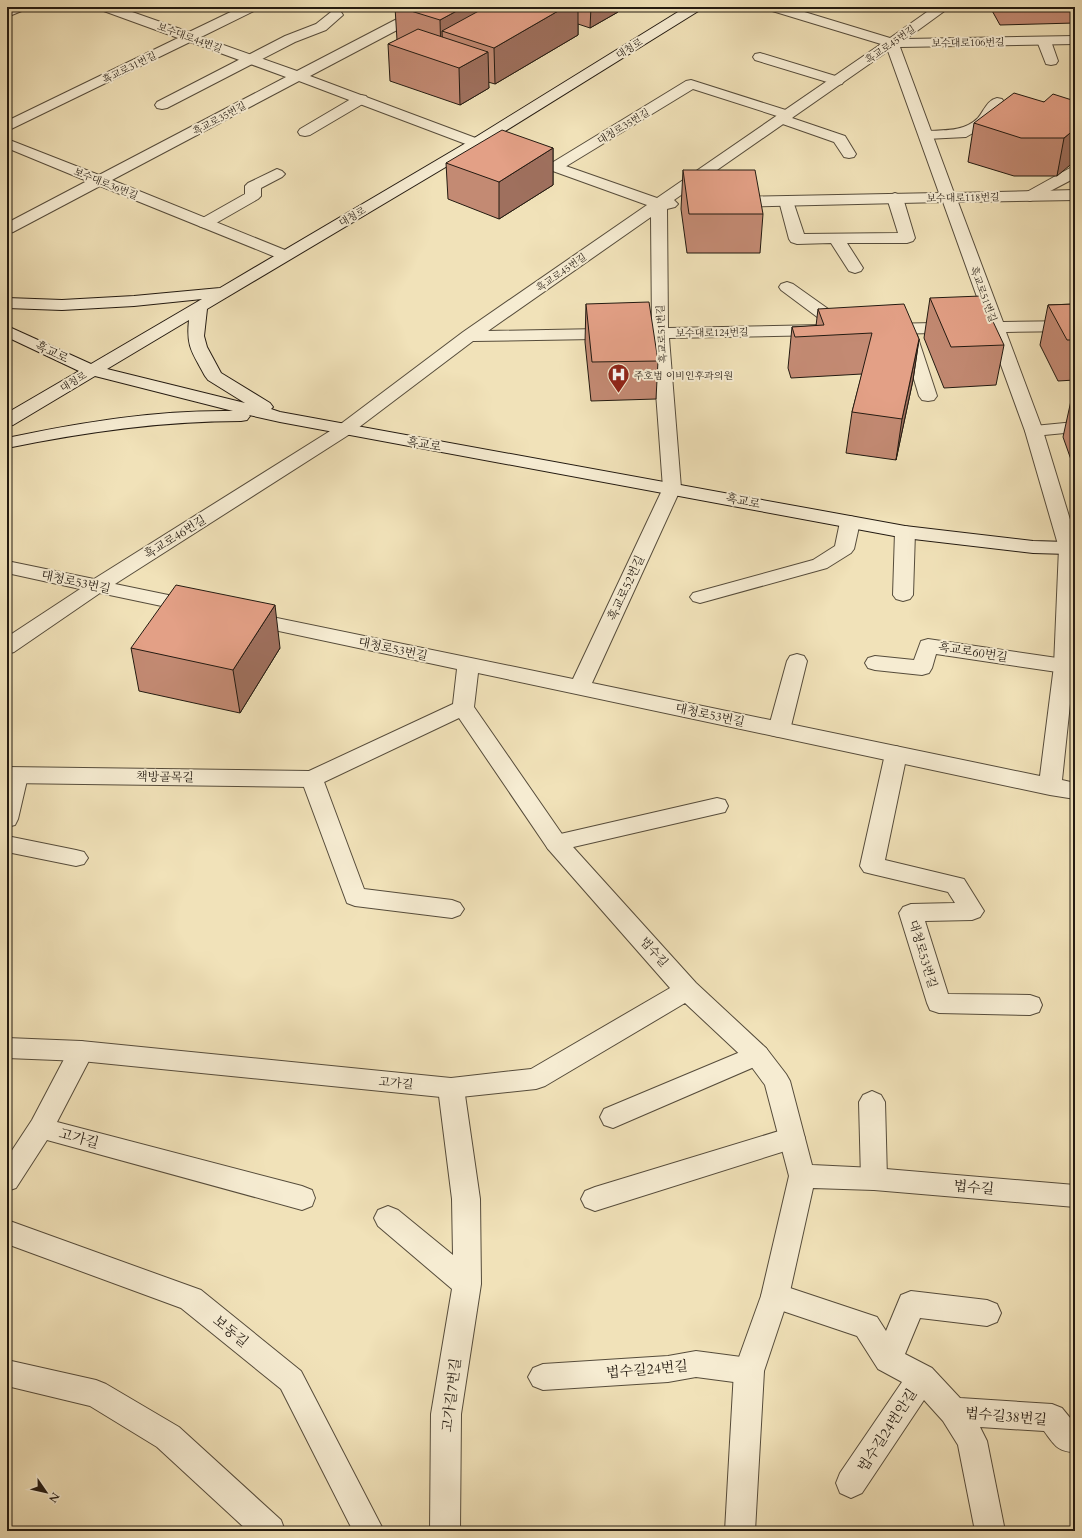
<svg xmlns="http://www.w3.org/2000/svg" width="1082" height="1538" font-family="Cardo,'Noto Serif KR',serif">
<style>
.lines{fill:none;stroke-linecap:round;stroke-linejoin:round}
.lane-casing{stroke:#564c3b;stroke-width:2}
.street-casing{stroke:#564c3b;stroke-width:2}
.secondary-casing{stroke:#231a11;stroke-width:2}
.lane{fill:#f6ecd2;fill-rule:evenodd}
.street{fill:#f6ecd2;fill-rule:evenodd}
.secondary{fill:#f6ecd2;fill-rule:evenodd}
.wall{fill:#c38a73;stroke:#231a11}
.shaded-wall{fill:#9f705e;stroke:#231a11}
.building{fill:#e3a086;stroke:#231a11}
.labels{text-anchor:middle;stroke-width:4;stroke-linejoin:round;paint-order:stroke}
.far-street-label{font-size:10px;fill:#231a11;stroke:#f6ecd2}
.far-poi-label{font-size:10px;fill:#231a11;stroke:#f6ecd2;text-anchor:start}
.street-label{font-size:12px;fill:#231a11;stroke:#f6ecd2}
.near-street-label{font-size:14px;fill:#231a11;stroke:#f6ecd2}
</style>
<rect width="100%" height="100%" fill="#f1e2b9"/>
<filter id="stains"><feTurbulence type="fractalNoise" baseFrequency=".005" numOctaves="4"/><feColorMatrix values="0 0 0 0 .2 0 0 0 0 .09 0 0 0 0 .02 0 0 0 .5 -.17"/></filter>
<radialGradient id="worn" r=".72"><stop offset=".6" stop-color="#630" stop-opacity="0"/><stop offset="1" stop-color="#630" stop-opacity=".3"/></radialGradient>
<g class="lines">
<defs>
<path id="lane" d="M336,11L341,12L343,15L326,30L295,42L167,108L162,109L157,108L155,105L157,102L285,36L316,24L331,12Z
M1044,37L1049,38L1051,41L1058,61L1056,64L1051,65L1046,64L1037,41L1039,38Z
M760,53L842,78L844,81L842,84L837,85L755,60L753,57L755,54Z
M691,80L792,112L794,115L792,118L845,136L856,154L854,157L849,158L844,157L834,142L777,122L775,119L777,116L693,89L560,170L555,171L550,170L548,167L550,164L686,81Z
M361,95L366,96L368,99L366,102L310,135L305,136L300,135L298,132L300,129L356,96Z
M997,98L1002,99L1004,102L987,125L966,137L926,139L921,138L919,135L921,132L926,131C944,130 964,132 978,118C984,111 987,100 997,98Z
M1075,166V178L1035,199L1030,201L1025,199L1022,196L1025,193L1070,168Z
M277,169L282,171L285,174L282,177L261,188V196L258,199L211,226L205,228L199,226L197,223L199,220L245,194V186L248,183Z
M895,193L900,195L903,198L915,238L913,241L907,243H847L863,268L861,271L855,273L849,271L831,243L797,244L791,242L789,239L779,201L782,198L787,196L792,198L804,234L898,233L887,198L890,195Z
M787,282L793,284L848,323L850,327L848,331L842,332L836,331L781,290L779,287L781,284Z
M908,327L914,328L916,332L937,396L934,400L928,401L922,400L919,396L900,332L902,328Z
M1075,422V432L1034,436L1028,435L1025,431L1028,427L1034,426Z
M850,516L857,518L860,522L854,549L851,553L827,568L700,603L693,601L690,597L693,593L813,560L835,546L840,522L843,518Z
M905,526L912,528L915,532L913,595L910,599L903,601L896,599L893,595L895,532L898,528Z
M928,639L1064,659L1071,661L1074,666L1071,671L1064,673L936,654L932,668L929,673L922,675L875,670L868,668L865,663L868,658L875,656L914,660L921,641Z
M797,654L804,656L807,661L790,730L787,735L779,737L771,735L768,730L787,661L790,656Z
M896,746L904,749L907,754L885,860L964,879L984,911L980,917L972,920L925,921L948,994L1030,995L1039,998L1042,1005L1039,1012L1030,1015L939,1013L930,1010L927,1003L899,913L903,907L911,904L955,903L948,892L872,874L864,872L860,866L885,754L888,749Z
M17,768L25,771L28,776L18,819L15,825L7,827V774L9,771Z
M312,771L320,774L323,779L364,889L452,900L460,903L464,909L460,915L452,918L355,906L347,903L301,779L304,774Z
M717,798L725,800L728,806L725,812L556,851L548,849L545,843L548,837L556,835Z
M7,836L76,850L84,852L88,858L84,864L76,866L7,852Z
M81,1041L90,1044L94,1051L57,1122L302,1186L312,1190L315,1198L312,1206L302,1210L47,1140L16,1188L7,1191V1158L32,1120L72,1044Z
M757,1045L766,1048L770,1055L766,1062L613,1128L604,1125L600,1117L604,1109Z
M451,1078L460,1081L464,1088L480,1199L481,1284L461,1414L460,1531H430L431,1414L452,1289L378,1226L374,1218L378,1210L388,1206L398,1210L453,1255L452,1199L438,1088L442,1081Z
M872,1091L881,1095L885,1102L887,1179L883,1187L874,1190L865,1187L861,1179L859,1102L863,1095Z
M792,1127L801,1130L805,1138L801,1146L595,1211L585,1207L581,1199L585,1191L595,1187Z
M7,1220L201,1290L301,1371L384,1531H353L281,1389L181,1308L7,1244Z
M775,1283L877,1317L886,1331L901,1295L911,1291L987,1300L997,1304L1001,1313L997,1322L987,1326L920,1318L905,1354L932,1368L960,1398L1052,1404L1062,1408L1075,1424V1452C1057,1452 1054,1444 1044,1431L980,1427L987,1441L1005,1531H975L958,1445L943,1421L924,1400L862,1493L851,1498L840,1493L836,1483L840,1473L902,1382L878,1369L857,1336L765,1305L761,1296L765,1287Z
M696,1351L749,1358L759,1362L764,1371L759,1380L749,1384L696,1377L668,1382L543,1390L533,1386L528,1377L533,1368L543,1364L668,1356Z"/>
<path id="street" d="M9,7H26L24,10L7,17V8Z
M99,7H118L189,32L241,7H258L256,10L201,37L297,71L420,7H437L435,10L310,76L481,140L560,164L657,198L881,44L769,10L767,7H788L890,38L934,7H950L906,39L1075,36V44L900,47L954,193L1075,190V200L958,202L1003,322L1075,321V331L1006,332L1043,431L1075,536L1074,666L1062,780L1075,783V799L1050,795L478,673L474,707L564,837L696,983L766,1048L786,1074L790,1081L812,1165L874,1168L1075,1185V1207L874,1190L813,1188L789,1296L764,1371L755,1531H725L734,1371L761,1296L789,1176L765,1085L748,1062L685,1003L545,1086L536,1089L451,1098L81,1061L7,1058V1038L81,1041L451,1078L531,1069L670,988L548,849L459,718L320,784L312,787L7,783V767L309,771L453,704L457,669L241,623L238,618L241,613L248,612L573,679L663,488L652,338L473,341L350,434L115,584L202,602L205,607L202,612L195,613L100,593L14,652L7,654V637L80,589L7,573V561L94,579L338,426L463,332L647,205L550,170L471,146L299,81L112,180L290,252L292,255L290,258L284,260L278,258L100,186L13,232L7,234V223L87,181L7,148V139L99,175L286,77L190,42L7,131V121L178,38L101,10ZM888,51L939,193L730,197L725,199L722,202L725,205L730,207L943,202L986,322L884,324L878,325L876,329L878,333L884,334L989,332L1025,431L1059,548L1054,666L1040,776L592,683L681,488L669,338L822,335L828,334L830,330L828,326L822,325L668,328L667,209L675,207L678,204L674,200ZM651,217L652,328L488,331Z
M7,1360L96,1380L106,1384L179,1427L281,1520L285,1531H248L157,1447L90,1406L7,1386Z"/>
<path id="secondary" d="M686,7H702L700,10L481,146L207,309L204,336L207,347L221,373L270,403L273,407L271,409L280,412L905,526L1033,541L1068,542L1075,540V552L1069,554L1033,553L905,538L280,422L249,415L250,416L247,420L241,421C162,421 85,432 7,448V438C82,422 156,410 233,411L95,376L13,425L7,426V413L79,371L7,337V326L91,364L202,299L134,306L62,310L7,308V298L62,300L134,296L220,288L471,140ZM189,320C186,348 193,353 205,376L208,380L245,403L107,369Z"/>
</defs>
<use href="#lane" class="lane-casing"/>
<use href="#street" class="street-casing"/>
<use href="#secondary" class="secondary-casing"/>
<use href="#lane" class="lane"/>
<use href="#street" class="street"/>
<use href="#secondary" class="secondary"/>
</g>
<path class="wall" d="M395,7H477V12L486,7H618V12L590,28L578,24V35L495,84L488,82L489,88L460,105L390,81L388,44L397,40Z
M990,7H1075V23L1000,25Z
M1075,101L1057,176H1014L968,162L974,123L1044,102Z
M553,148V185L499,219L448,199L446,163Z
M683,170L763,214L760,253H687L681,209Z
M930,298L1004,345L996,385L944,388L924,338Z
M586,304L658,361L656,399L591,401L585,342Z
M1075,304V380L1058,381L1040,345L1048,305Z
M818,309L919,339L913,380L896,460L846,453L852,412L862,374L791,378L788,368L792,327L816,326Z
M1072,396H1075V471L1063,437Z
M131,648H280L240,713L139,691Z"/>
<path class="shaded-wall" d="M464,7H477V35L442,31L443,55L441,56L440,20Z
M565,7H578V35L495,84L494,48Z
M591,7H618V12L590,28Z
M488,52L489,88L460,105L459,68Z
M1075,129V161L1057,176L1064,138Z
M553,148V185L499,219V182Z
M919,339L913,380L896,460L902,419Z
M275,605L280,648L240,713L233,670Z"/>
<path class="building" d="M398,7H464L440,20Z
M486,7H565L494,48L442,31Z
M418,29L488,52L459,68L388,44Z
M1014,93L1044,102L1053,94L1075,101V129L1064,138H1021L974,123Z
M502,130L553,148L499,182L446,163Z
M683,170H755L763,214H689Z
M981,296L1004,345L951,347L930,298Z
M649,302L658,361L592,362L586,304Z
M904,304L919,339L902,419L852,412L872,333L795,337L792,327L824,325L818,309Z
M1075,304V340H1067L1048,305Z
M1072,396H1075V404Z
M176,585L275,605L233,670L131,648Z"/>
<defs>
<symbol id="hospital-pin" viewBox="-11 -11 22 30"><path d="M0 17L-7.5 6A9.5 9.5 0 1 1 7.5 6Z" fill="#8f2418" stroke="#f6ecd2"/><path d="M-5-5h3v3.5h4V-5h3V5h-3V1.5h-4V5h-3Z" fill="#fff"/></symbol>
</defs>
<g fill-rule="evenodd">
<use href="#hospital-pin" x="606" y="362" width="25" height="34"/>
</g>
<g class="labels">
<g class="far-street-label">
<text transform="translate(190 37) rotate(20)" y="4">보수대로44번길</text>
<text transform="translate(968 42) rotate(-1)" y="4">보수대로106번길</text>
<text transform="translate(890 44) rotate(-35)" y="4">흑교로45번길</text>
<text transform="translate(629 48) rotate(-32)" y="4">대청로</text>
<text transform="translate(129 67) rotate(-26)" y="4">흑교로31번길</text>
<text transform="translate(219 118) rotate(-28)" y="4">흑교로35번길</text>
<text transform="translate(623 126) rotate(-31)" y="4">대청로35번길</text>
<text transform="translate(106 183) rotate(22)" y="4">보수대로36번길</text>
<text transform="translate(963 197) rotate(-1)" y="4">보수대로118번길</text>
<text transform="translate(352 216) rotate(-30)" y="4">대청로</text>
<text transform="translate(561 272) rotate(-35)" y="4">흑교로45번길</text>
<text transform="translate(984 294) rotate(70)" y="4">흑교로51번길</text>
<text transform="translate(712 332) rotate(-1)" y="4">보수대로124번길</text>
<text transform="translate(661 334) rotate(-93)" y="4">흑교로51번길</text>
<text transform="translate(73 381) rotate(-31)" y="4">대청로</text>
</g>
<g class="far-poi-label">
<text x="634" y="379">주호범 이비인후과의원</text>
</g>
<g class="street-label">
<text transform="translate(52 352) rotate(25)" y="4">흑교로</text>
<text transform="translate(424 444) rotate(10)" y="4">흑교로</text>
<text transform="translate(743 501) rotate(11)" y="4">흑교로</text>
<text transform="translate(175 537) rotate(-32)" y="4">흑교로46번길</text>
<text transform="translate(76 582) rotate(12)" y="4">대청로53번길</text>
<text transform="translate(626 588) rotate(-65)" y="4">흑교로52번길</text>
<text transform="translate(393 649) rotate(12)" y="4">대청로53번길</text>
<text transform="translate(973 652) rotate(9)" y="4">흑교로60번길</text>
<text transform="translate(710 715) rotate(12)" y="4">대청로53번길</text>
<text transform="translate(165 777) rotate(1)" y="4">책방골목길</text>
<text transform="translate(654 952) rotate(48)" y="4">법수길</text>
<text transform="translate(923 954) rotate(73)" y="4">대청로53번길</text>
<text transform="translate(396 1083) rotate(5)" y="4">고가길</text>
</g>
<g class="near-street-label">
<text transform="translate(79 1138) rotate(15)" y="5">고가길</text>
<text transform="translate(974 1187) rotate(5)" y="5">법수길</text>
<text transform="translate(231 1331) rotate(39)" y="5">보동길</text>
<text transform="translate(647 1369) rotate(-5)" y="5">법수길24번길</text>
<text transform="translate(451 1395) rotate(-83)" y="5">고가길7번길</text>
<text transform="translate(1006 1416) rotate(5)" y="5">법수길38번길</text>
<text transform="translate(887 1430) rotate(-57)" y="5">법수길24번안길</text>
</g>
</g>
<rect width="1082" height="1538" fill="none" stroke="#f1e2b9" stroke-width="24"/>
<rect x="8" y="8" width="1066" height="1522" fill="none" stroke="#231a11" stroke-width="2"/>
<rect x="12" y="12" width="1058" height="1514" fill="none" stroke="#231a11"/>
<g transform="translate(46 1492) rotate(124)" stroke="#f6ecd2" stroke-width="3" paint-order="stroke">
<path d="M0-3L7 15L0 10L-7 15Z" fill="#231a11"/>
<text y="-6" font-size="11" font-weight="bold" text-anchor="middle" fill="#231a11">N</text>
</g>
<rect width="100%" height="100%" filter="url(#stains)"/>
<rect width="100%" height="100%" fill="url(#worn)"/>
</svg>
